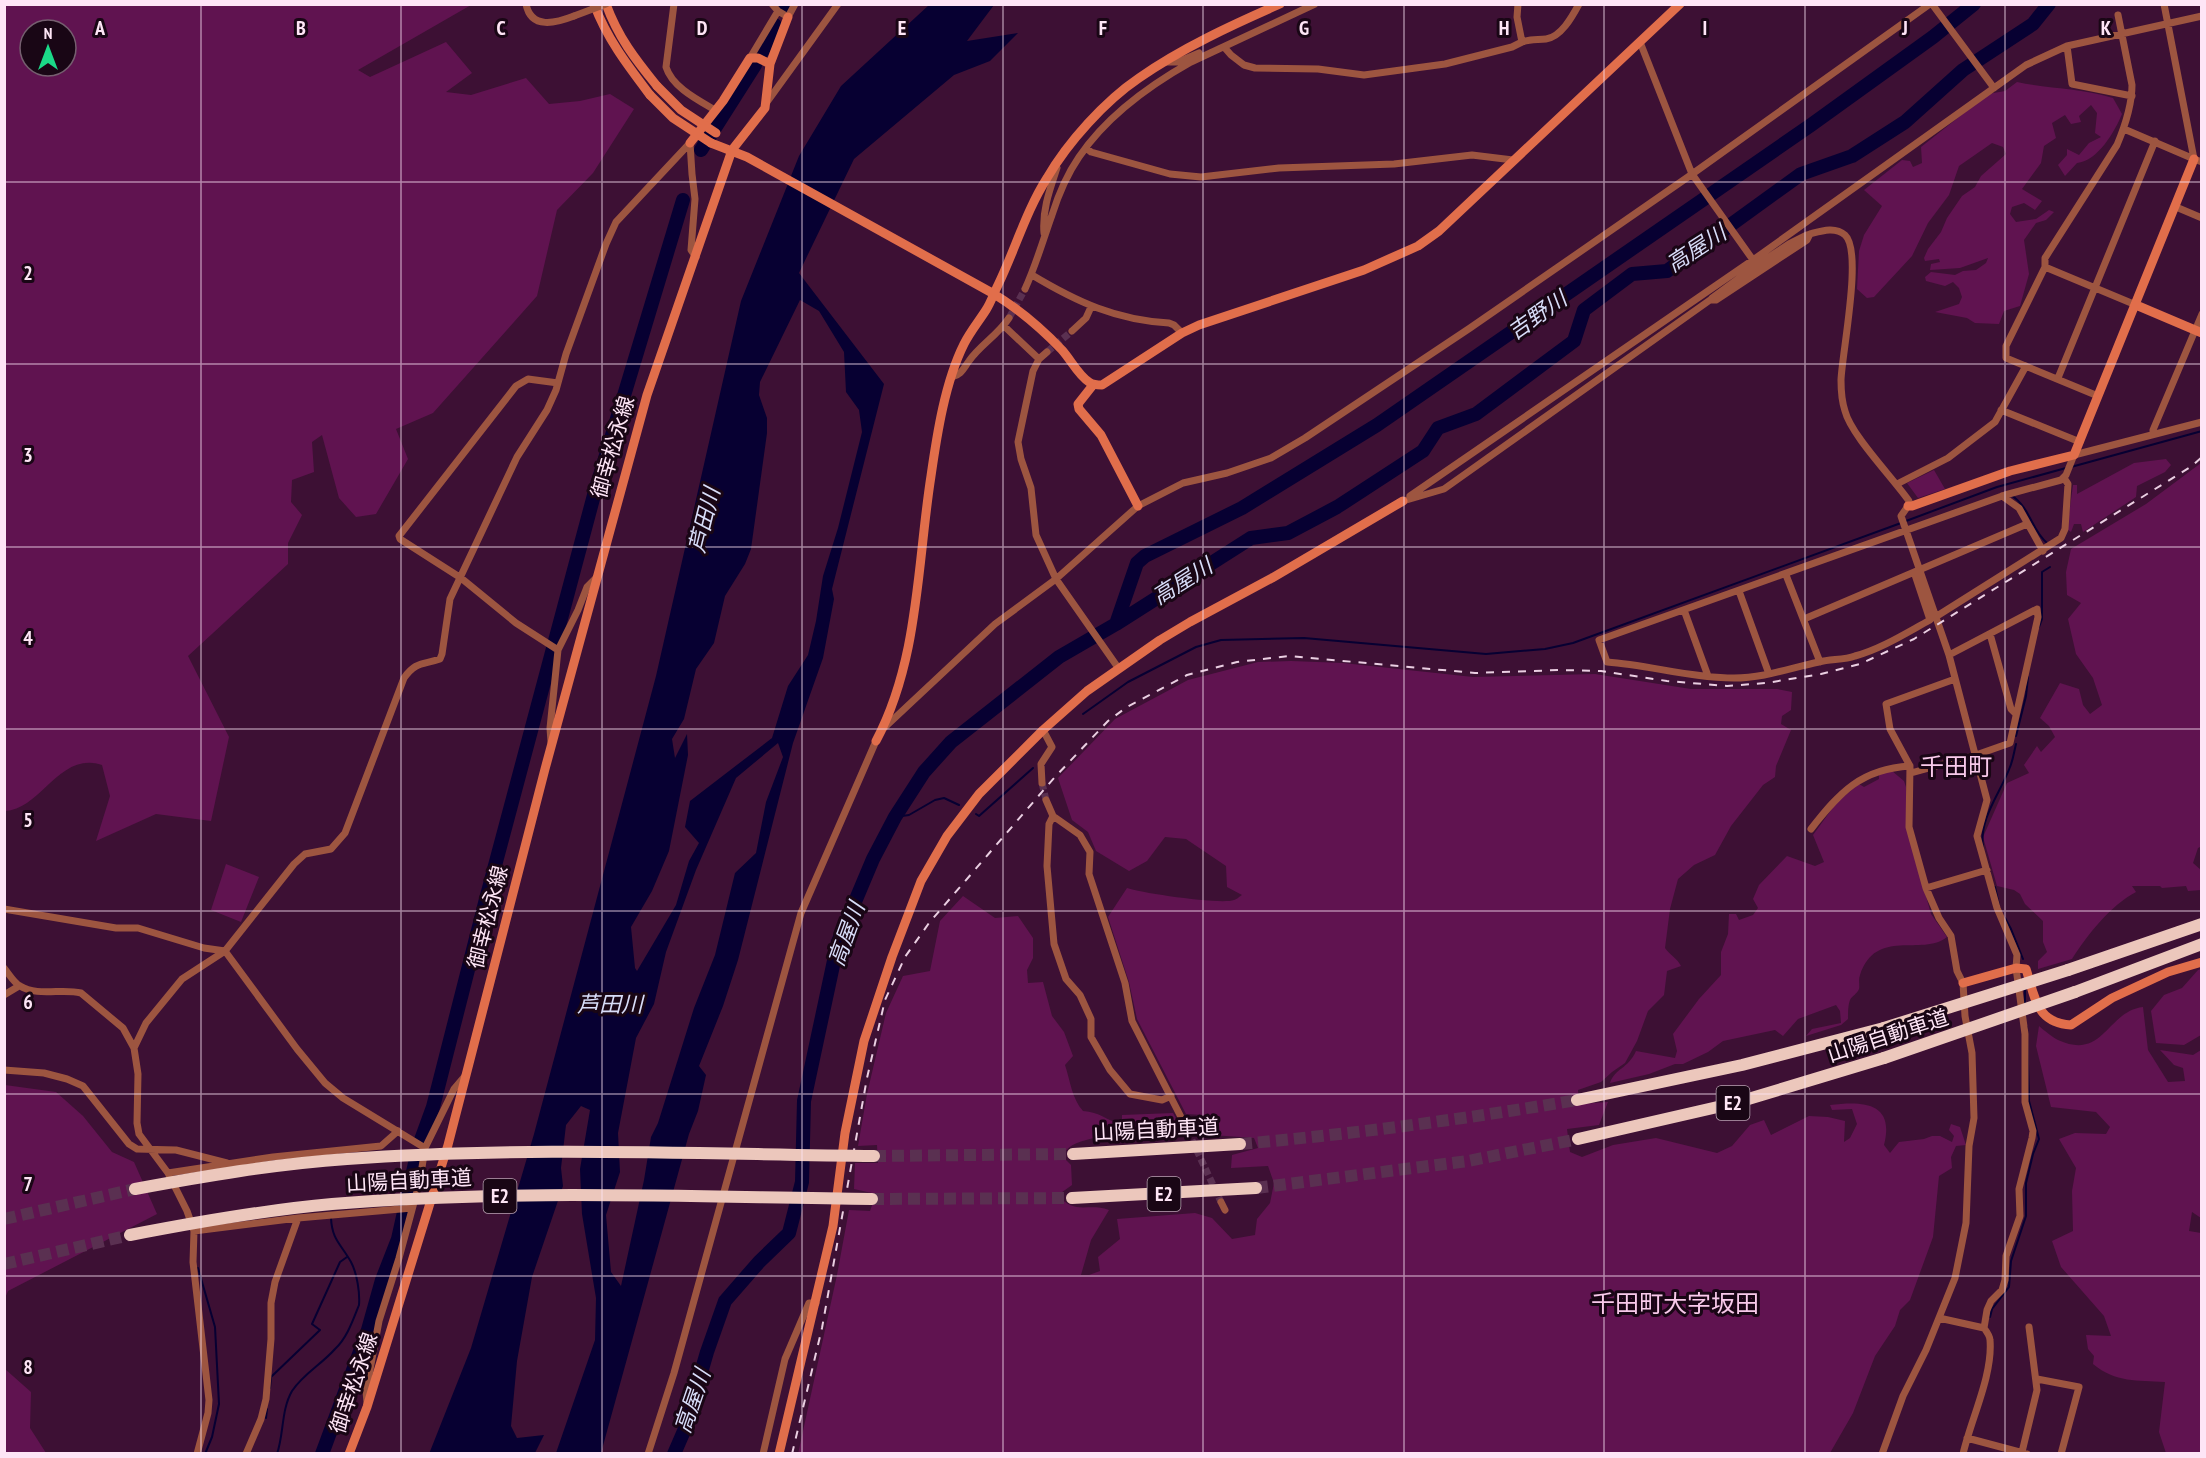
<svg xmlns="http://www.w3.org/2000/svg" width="2206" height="1458" font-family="'PT Sans Narrow','Noto Sans JP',sans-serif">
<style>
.green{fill:#601350;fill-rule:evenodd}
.water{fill:#070032;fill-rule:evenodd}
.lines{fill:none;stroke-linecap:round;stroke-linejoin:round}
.stream{stroke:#070032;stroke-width:2}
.river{stroke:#070032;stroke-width:14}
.street-tunnel{stroke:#5a3051;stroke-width:7;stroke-dasharray:7 3.5;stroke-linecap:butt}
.highway-tunnel{stroke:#5a3051;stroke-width:12;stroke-dasharray:12 6;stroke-linecap:butt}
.street{stroke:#9d5540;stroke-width:7}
.secondary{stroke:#e16e4b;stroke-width:9}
.highway{stroke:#ecc7bc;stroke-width:12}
.rail{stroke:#eacfe2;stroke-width:2;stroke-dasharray:8 8;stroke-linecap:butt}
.street-bridge{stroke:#9d5540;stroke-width:7}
.secondary-bridge{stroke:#e16e4b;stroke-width:9}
.highway-bridge{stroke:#ecc7bc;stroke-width:12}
.grid{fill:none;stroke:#fee5f6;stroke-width:1.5;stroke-opacity:0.55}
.labels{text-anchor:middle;stroke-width:6;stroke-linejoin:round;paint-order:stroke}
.shield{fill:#190615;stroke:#b9a2b2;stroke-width:1.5}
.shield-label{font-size:20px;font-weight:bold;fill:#fee5f6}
.street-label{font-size:21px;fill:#fee5f6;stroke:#190615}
.water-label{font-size:22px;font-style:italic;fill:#d8ddf9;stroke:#190615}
.quarter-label{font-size:24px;fill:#f8c9ea;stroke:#190615}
.grid-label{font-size:20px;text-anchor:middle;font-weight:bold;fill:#fee5f6;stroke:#190615;stroke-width:6;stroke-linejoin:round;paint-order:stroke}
</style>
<rect width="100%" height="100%" fill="#3d1034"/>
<path class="green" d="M4,5H471L358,70L370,77L446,42L472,73L446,92L471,95L526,78L549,104L580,101L610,94L634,109L593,173L557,210L537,296L433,413L396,429L408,459L376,514L356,517L339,498L322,435L312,442L314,472L292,480L291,502L302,515L288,543V564L188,656L229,737L211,821L156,814L96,841L110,796L102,765C59,751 41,810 5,811ZM30,30H66V66H30Z
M2017,82C2049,89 2081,88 2113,98L2122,114C2115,131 2098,161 2077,163L2065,176L2058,165L2067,155V149L2079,155L2089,143L2101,137L2095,133L2097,113L2091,105L2079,116L2081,122L2071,124L2065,115L2052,123L2056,138L2044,146L2041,163L2022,189L2042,201L2035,210L2024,203L2012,207L2010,214L2016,222L2036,219L2049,210L2054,212L2046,220L2036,223L2024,240L2029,274L2020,306L2004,311L1999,324L1975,323L1967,318L1935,312L1959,304L1962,297L1959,288L1953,282L1945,286L1926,281L1925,277L1931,272L1955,275L1963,271L1976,270L1986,263L1988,258L1960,268L1930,270L1931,264L1940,262L1939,259L1925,261L1924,258L1928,249L1941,232L1947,218L1962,196L1975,187L1981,176L2006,154L2003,147L1992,143L1959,166L1949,195L1928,223L1912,256L1874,297L1867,298L1857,289L1859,251L1864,235L1882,206L1864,190L1902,160L1910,161L1913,167L1922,163L1921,147L1988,94L2005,91Z
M2166,459L2171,465L2165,472L2137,486L2136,497L2083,532L2081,524H2074L2071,532L2067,529L2073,485H2077V494L2134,463Z
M2201,463L2202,846L2198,848L2193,863L2201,870V890L2188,891L2186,886L2162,888L2160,886H2132L2136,892C2110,906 2088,934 2072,959L2038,969V961L2047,952L2043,942V921L2025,904L2020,894L2014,890L1997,886L1983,837L2007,783L2029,773L2024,765L2037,746L2041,752L2055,737L2049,726L2040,718L2060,683L2079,689L2083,705L2090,714L2102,705L2093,678L2076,654L2068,619L2081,603L2067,595L2066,572L2071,549L2146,504Z
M1934,470L1945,489L1918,498L1907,483Z
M1291,661L1343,663L1473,677L1595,674L1691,689H1777L1792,692L1791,710L1782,716L1781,724L1791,730L1776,766L1775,777L1763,785L1731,826L1715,855L1694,865L1678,879L1670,909L1665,948C1670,955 1677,958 1681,966L1667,971L1664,995L1648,1011L1637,1041L1625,1063L1612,1072L1601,1082L1578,1090L1579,1104L1608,1102L1599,1125L1567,1129L1570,1152L1582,1157L1613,1145L1656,1138L1717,1153L1732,1146L1750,1125L1764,1120L1771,1135L1809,1116L1828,1117L1845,1121L1844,1142L1850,1138L1857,1124L1852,1109L1832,1110L1830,1105C1863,1101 1895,1102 1884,1145L1890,1153L1899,1142L1924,1139L1932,1136H1940L1952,1142L1954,1136L1949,1130L1951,1124L1960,1127L1966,1145L1956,1146L1951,1157L1952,1168L1939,1176L1933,1237L1910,1300L1900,1310L1895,1326L1875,1356L1853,1413L1830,1453L798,1454L837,1275L849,1210L870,1211L876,1194L854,1189L855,1163H878L877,1145L858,1146L867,1094L886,1013L903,976L930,971L940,921L963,896L995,918L1018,916L1033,938V958L1027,970L1028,983L1043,982L1052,1016L1064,1032L1073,1056L1065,1065C1070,1080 1072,1099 1083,1111C1100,1112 1106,1120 1122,1125V1115L1173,1113L1178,1122L1189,1119L1175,1135C1152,1136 1068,1129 1063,1157L1071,1165L1072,1185L1058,1195C1075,1216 1088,1202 1109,1210L1091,1240L1081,1275H1089L1100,1271L1098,1257L1120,1239L1117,1219L1195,1213L1212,1218L1232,1239L1255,1235L1257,1219L1270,1203L1274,1183L1268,1166L1231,1168L1232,1155L1258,1148L1254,1138L1212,1135L1205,1125L1203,1115L1186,1114L1137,1019L1129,982L1108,917L1127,888C1141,893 1222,905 1234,900C1236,900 1240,896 1242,895L1227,887L1226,866L1186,839L1165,837L1147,861L1129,871L1096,851L1088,832L1072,820L1058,778L1115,719L1188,680L1258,662Z
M1892,771L1904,781L1906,787V825L1931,914L1947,937C1922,957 1876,927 1860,975C1858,980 1860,985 1859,989C1857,994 1852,996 1850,1000C1848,1005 1848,1013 1848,1019L1841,1025L1806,1036L1812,1029L1841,1023L1840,1011L1836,1005L1798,1019L1783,1036L1775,1030L1723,1041L1708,1052L1683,1064H1675L1649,1074L1610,1083C1615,1068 1628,1069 1636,1051L1675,1058L1677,1051L1673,1034L1699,999L1721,975V952L1728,934L1729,914H1736L1739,920L1753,915L1758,908L1753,899L1759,885L1787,856L1815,866L1824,862L1813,835L1837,802L1859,784L1864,787L1879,779V774Z
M226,864L259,877L241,922L211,910Z
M2201,969V1035L2184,1045L2156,1043L2151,1011L2164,995L2182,988L2198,970Z
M2143,1007L2148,1050L2168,1082L2185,1081L2183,1068L2174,1065L2160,1050L2193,1055L2201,1050V1218L2192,1212L2189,1231L2201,1233V1453H2166L2159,1432L2165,1382C2137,1380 2116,1383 2093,1364L2094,1356L2088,1349L2086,1335L2111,1336L2104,1316L2061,1267L2052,1241L2073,1231L2072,1191L2076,1168L2059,1139L2075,1133L2106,1134L2110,1127L2096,1112L2051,1107L2036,1046L2039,1026C2045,1031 2052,1037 2058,1040C2104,1061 2107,1011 2143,1007Z
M5,1085L56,1092L83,1116L112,1152L134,1162L157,1214L8,1291L5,1298Z
M5,1369L31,1392L30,1428L46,1453H5Z"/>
<path class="water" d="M929,5H994L967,41L1018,33L990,61L954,75L854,159L799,273L884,384L832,589L834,599L823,658L793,743L738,960L723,1006L699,1066L706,1075L698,1111L689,1134L601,1453H556L595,1340L596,1298L582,1214L580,1169L590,1110L581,1106L566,1125L561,1168L563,1186L532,1277L517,1361L511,1426L517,1438L544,1435L535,1453L429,1454L471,1348L534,1134L656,676L741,301L799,156L841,86ZM800,300L819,311L844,352L846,392L859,410L862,432L838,528L823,576L816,621L808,655L788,686L772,738L690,801L685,827L699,843L689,861L676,905L637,971L635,968L631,927L652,891L669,851L688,755L687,734L675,758L672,739L684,719L696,669L714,643L725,596L745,564L751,549L767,433V418L759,395L760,382ZM778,743L783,757L766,802L756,853L735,873L715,955L694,1008L658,1123L651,1137L644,1180L621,1286L611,1272L606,1215L620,1172L618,1133L636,1038L654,1004L666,952L696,870L736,778Z"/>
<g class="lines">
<path class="stream" d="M2071,467L2202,431
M2011,495C2031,508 2031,530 2047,543
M1906,521L1997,487L2066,468
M2039,627L2042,619V572L2050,567
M1083,714L1128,682L1196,647L1221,640L1304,638L1486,654L1545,649L1573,643L1901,523
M2016,736L2026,696L2028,677
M976,814L979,816L1033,768
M895,817L909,815L935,800L944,798L959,805
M1983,847C1979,818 2000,794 2010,767C2013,760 2014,752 2016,744
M1995,887L1999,905
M2005,918L2011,929L2023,959
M2025,988V1003
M198,1268L215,1327L219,1404L212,1437L205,1454
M1990,1317L1992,1309L2009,1287L2011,1261L2026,1216V1183L2033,1154L2039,1139L2029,1101L2027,1027
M270,1388L271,1377L320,1330L312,1324L340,1262L347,1257
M266,1418L267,1409
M277,1454C284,1434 281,1410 292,1391C303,1374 322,1364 335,1349C347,1338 353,1320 359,1305C360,1293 357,1273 351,1262C341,1244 332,1240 331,1218"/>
<path class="river" d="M784,8L786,4
M762,52L775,25
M701,150L755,65
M1116,624L1137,563L1145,556L1242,508L1377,425L1811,125L1933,37L1974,4
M421,1140L433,1107L485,903L594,495L683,200
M322,1454L368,1330L382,1280L398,1239L415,1163
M674,1454L684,1431L707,1352L725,1301L759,1262L789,1233L802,1182L804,1101L838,942L873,859L895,817L924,772L951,742L1059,657L1116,624L1251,538L1288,533L1337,507L1423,451L1438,428L1476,414L1574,341L1584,310L1632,274L1667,271L1801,174L1852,156L1905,122L1963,70L2033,24L2049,4"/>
<path class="street-tunnel" d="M1009,318L1025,289
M1047,352L1072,331
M1042,783L1046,800
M1183,1121L1221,1202"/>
<path class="highway-tunnel" d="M1240,1144C1354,1134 1465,1119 1577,1100
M874,1156L1073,1154
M1256,1188L1468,1161L1578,1139
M872,1199L1072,1198
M4,1219L135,1189
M4,1264L130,1235"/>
<path class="street" d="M526,4C531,30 556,23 574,16
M674,4L666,67C672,87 698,100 715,110
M772,4L778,11L788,17L795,4
M1932,4L1994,88
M2164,4L2194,159L2202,162
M1522,42C1530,39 1537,40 1546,39C1561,37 1572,17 1579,4
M1640,42L1692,174L1753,260L2026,65L2067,46L2202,16
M2067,46L2072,84L2132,96
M1224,47L1231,55L1244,65L1255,68L1318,69L1364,75L1445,64L1512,47L1522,42L1517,17L1518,4
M750,58L778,11
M1164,62H1178L1199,53
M767,102L838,4
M2124,129L2194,159
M690,143L692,174L695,199L691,250L696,257
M1086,148L1091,152L1170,174L1201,177L1279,168L1394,164L1472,155L1513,160
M2176,207L2202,218
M1044,233C1042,210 1050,189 1057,168
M2045,267L2136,305
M1032,275C1077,302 1116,320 1169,323L1174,325L1182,333
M1025,289C1036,265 1043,240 1052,215C1058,196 1068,173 1079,157C1106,117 1150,85 1191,62L1315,4
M1712,298L1757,265
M1004,326L1039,359
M1072,331L1086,318L1091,307
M1047,352L1039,359L1033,371L1018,442L1021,459L1031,488L1036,535L1056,579L1119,669
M952,377C962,374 963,369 969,361C980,345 998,335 1009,318
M2058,378L2155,141
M558,383L528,379L516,386L399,536L400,539L461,578L516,623L558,650
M2098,396L2006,358V346L2045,267V258L2117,145C2125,126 2132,106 2132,85L2118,15
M2001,410L2080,442
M2153,434V430L2202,314
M1897,484L1948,458L1995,422L2026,366
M1410,496L1753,260L1757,265L1789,244L1807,235
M2002,496L2019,508L2043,551
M1403,501L1444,489L1710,300H1716L1807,240L1810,234C1821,231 1835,226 1845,235C1863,251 1842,353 1841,380C1841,390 1842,402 1845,411C1851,435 1893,478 1909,501L1908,506L1901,516L1949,655L1987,800L1977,836L1997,908L2017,955L2016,968L2025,1034V1102L2033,1131L2032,1138L2019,1189L2020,1216L2006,1256L2005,1280L2002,1290L1991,1301L1987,1310L1984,1328C1987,1332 1990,1336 1990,1340C1993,1375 1971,1419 1963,1454
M1914,572L1930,620C1906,633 1881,649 1855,656C1844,660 1831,659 1819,662C1790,668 1764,678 1734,678C1691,678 1649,665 1607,662L1599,640L2005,495L2061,480L2066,475L2074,455L2202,422
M1786,575L1820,662
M1739,591L1769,674
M1684,610L1708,676
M1937,616L2061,538L2065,529L2068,484L2064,478
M1804,619L2027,524
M1990,634L2011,709L2016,714
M884,728L995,624L1056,579L1138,506L1183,483L1227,473L1271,458L1305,438L1470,328L1688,177L1930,4
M551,742L550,728L558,650L578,610L587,587L596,578
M1911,773L1976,755L2010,743L2038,617L2037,609L1949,655
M1042,783L1041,764L1052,747L1043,730
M1046,800L1053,816L1080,835L1090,852L1089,874L1125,983L1132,1021L1183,1121
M1053,816L1049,824L1047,866L1054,944L1066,979L1080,995L1091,1019V1037L1110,1070L1130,1094L1162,1100L1171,1096
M1811,829C1840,792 1861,769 1910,766
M1926,888L1987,870
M4,909L116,928H138L204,948L225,951L297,1049L325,1083L343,1098L425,1148
M4,968C9,974 14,983 20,986C38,997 62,988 81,993L123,1028L134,1048L138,1074L137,1123L139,1134L168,1173L187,1211L194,1231L193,1262L209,1400L208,1413L197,1454
M4,995L19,986
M134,1048L146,1023L182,979L225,951L294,864L305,854L331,849L345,833L404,678C416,661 423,665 440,659L442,654L450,599L517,457L547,410L556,390L566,354L606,244L616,222L690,143
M4,1070L44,1073L67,1079L83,1086L129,1144L137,1149L176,1150L227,1163
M168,1173L273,1157L381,1146L398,1131
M1221,1202L1225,1210
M194,1231L298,1218L412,1208
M1939,1318L1984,1328
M2037,1379L2079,1387L2061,1454
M367,1403L366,1391L379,1321L399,1258L420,1180L425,1148L454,1089L465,1076
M1967,1438L2027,1454
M2022,1452L2037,1390L2029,1327
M246,1454L261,1419L266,1399L271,1339V1303L275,1282L298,1218
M648,1454L674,1373L801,913L876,741
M763,1454L785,1359L809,1303H816
M1882,1454L1903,1396L1926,1350L1955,1278L1966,1223L1969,1146L1974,1118L1972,1053L1965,1016L1963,983L1957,971L1951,936L1939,918L1926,888L1909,827L1910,766L1890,729L1886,704L1955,679"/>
<path class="secondary" d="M594,4C607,39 628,66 650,95
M606,4C618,37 635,59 657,86
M690,143L723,101L750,58H758L770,64
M711,143L747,157L994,294C1020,310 1041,328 1062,350C1071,360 1078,375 1089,382C1093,385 1097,385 1102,385L1182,333L1199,325L1364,270L1418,246L1439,231L1680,4
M2136,305L2202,333
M1093,385L1078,404L1079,409L1101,435L1138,506
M1908,506H1912L2010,471L2074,455L2194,159
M876,741C919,660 917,565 931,476C937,434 945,382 964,344C970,332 979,321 986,310C991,302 994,293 998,285C1015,250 1026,211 1047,178C1068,142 1105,101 1139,78C1182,48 1232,25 1280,4
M1963,983L2016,968L2026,969C2035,997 2036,1023 2071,1025L2112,998L2168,972L2202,962
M349,1454L367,1407L448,1145L545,769L647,395L732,150L765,108L770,64L788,17
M779,1454L833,1226L845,1133L864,1041L892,957L921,881L947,836L979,794L1043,730L1087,691L1160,640L1190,622L1272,578L1403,501"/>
<path class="highway" d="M2068,970L2202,924
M2075,992L2202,944
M1577,1100L1742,1065L1884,1028
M1578,1139L1735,1103L1884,1058
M1073,1154L1240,1144
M1072,1198L1256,1188"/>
<path class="rail" d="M792,1454L822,1328L867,1078L885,1000L905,957L929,923L1054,778L1108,721L1127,707L1187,675L1237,662L1289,656L1475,673L1560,670L1601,671L1667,681L1727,686L1766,683L1821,674L1860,664L1914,639L2192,466L2202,457"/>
<path class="street-bridge" d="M574,16L606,4"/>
<path class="secondary-bridge" d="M657,86L681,110L716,133
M650,95L673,118L711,143"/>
<path class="highway-bridge" d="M1884,1028L2068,970
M1884,1058L2075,992
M135,1189C205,1176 275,1164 347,1159C522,1146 699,1154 874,1156
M130,1235C197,1222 264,1210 332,1204C511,1189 692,1197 872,1199"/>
</g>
<path class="grid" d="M201,4V1454M401,4V1454M602,4V1454M802,4V1454M1003,4V1454M1203,4V1454M1404,4V1454M1604,4V1454M1805,4V1454M2005,4V1454M4,182H2202M4,364H2202M4,547H2202M4,729H2202M4,911H2202M4,1094H2202M4,1276H2202"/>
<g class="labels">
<g class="shield">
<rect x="1716.5" y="1086" width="33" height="34" rx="4.5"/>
<rect x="1147.5" y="1177" width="33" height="34" rx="4.5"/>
<rect x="483.5" y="1179" width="33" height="34" rx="4.5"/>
</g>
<g class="shield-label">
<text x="1733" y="1110">E2</text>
<text x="1164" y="1201">E2</text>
<text x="500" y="1203">E2</text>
</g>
<g class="street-label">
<text transform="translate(613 447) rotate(-74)" y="7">御幸松永線</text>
<text transform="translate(488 917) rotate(-76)" y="7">御幸松永線</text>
<text transform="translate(1888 1036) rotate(-18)" y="7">山陽自動車道</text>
<text transform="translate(1156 1130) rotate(-3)" y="7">山陽自動車道</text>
<text transform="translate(409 1181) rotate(-3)" y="7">山陽自動車道</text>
<text transform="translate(354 1383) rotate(-71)" y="7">御幸松永線</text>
</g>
<g class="water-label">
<text transform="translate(1696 248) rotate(-33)" y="8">高屋川</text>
<text transform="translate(1537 315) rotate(-35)" y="8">吉野川</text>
<text transform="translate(704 520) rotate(-76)" y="8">芦田川</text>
<text transform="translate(1182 581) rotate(-32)" y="8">高屋川</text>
<text transform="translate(846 934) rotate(-70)" y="8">高屋川</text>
<text x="610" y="1012">芦田川</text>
<text transform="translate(692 1401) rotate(-71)" y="8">高屋川</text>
</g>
<g class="quarter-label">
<text x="1956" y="775">千田町</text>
<text x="1675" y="1312">千田町大字坂田</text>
</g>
</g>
<g class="grid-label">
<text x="100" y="35">A</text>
<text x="301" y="35">B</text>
<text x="501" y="35">C</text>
<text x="702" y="35">D</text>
<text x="902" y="35">E</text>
<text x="1103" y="35">F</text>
<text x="1304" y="35">G</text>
<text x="1504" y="35">H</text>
<text x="1705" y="35">I</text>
<text x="1905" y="35">J</text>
<text x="2106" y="35">K</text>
<text x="28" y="280">2</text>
<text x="28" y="462">3</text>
<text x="28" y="645">4</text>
<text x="28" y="827">5</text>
<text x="28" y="1009">6</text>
<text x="28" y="1191">7</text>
<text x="28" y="1374">8</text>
</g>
<rect width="2206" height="1458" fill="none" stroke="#fee5f6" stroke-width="12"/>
<g transform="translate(48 48)"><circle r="28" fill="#190615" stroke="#755f6f" stroke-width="1.5"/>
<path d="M0-4.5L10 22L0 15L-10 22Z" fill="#1bd988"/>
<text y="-9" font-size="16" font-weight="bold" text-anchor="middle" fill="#fee5f6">N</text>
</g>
</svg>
